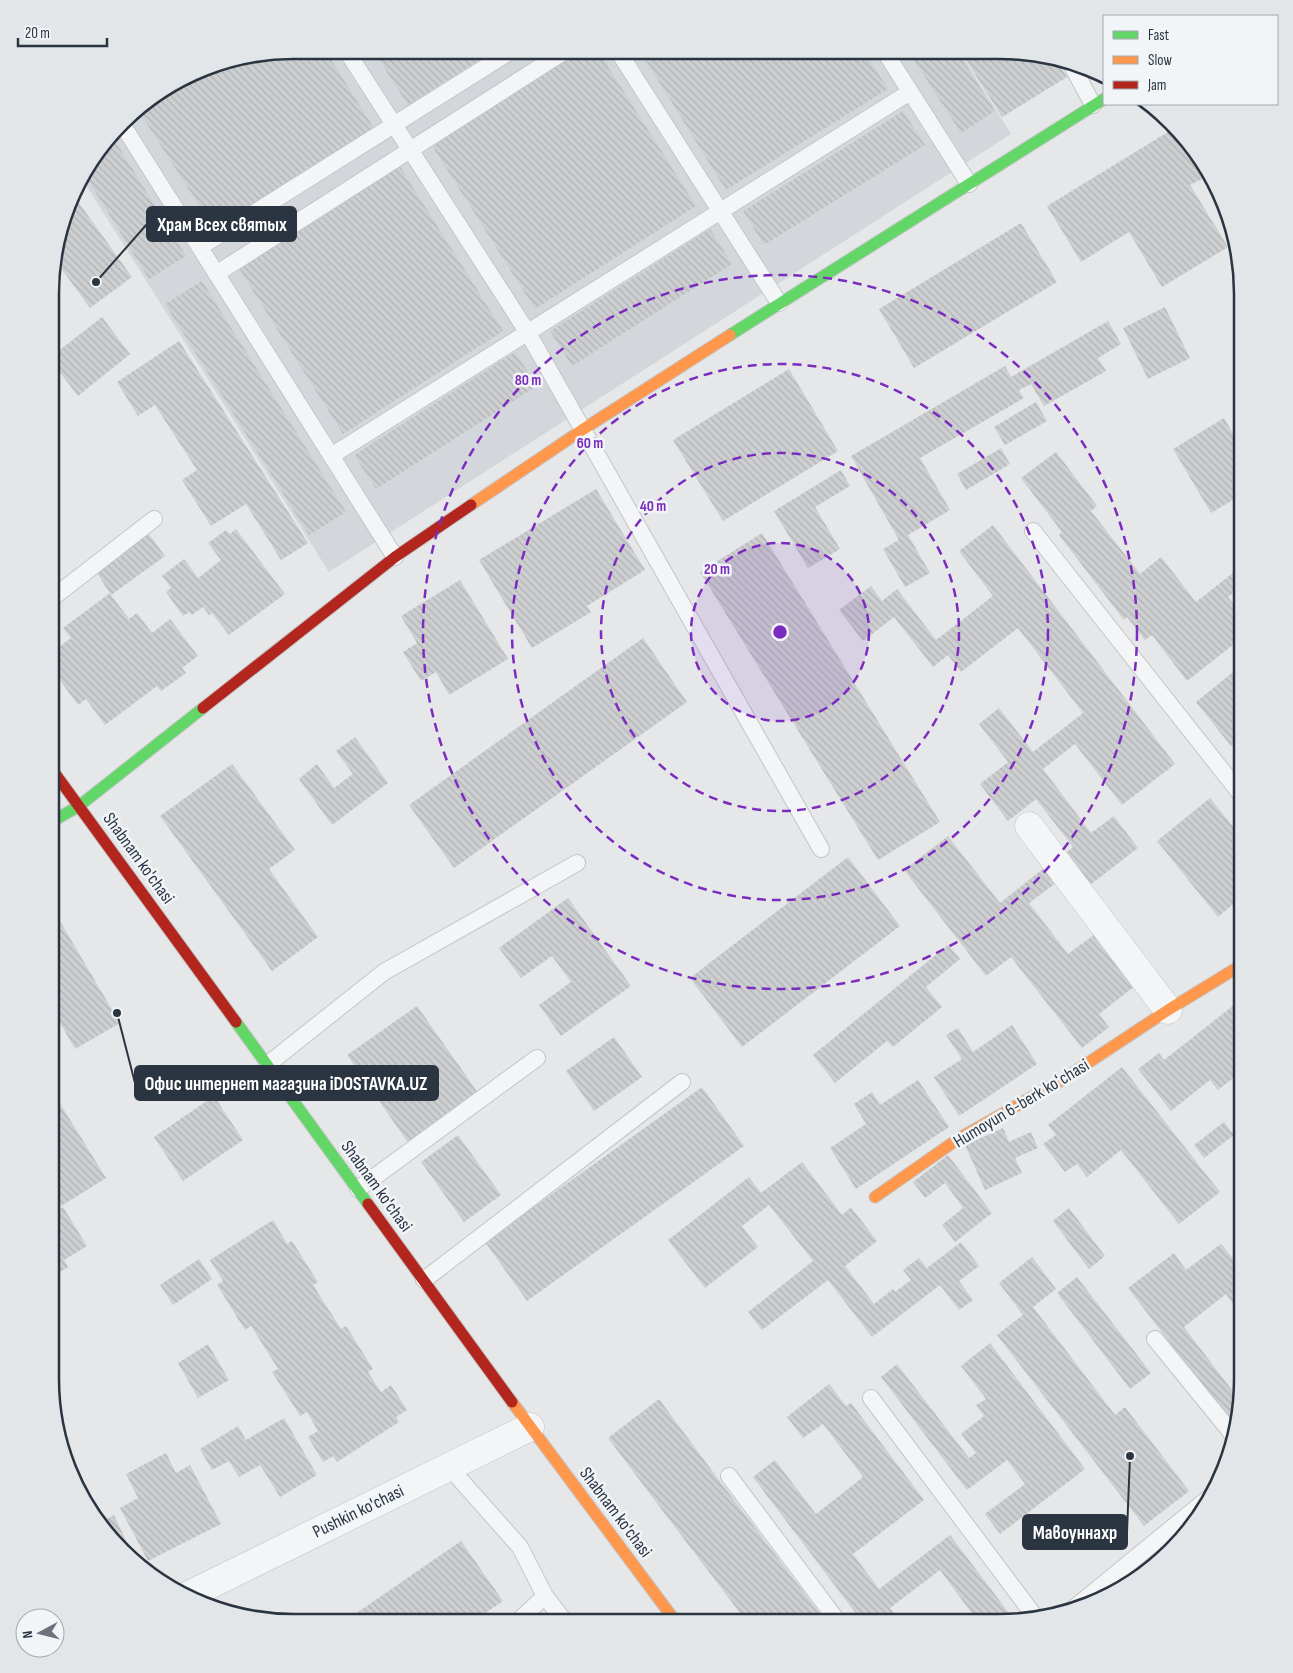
<svg xmlns="http://www.w3.org/2000/svg" width="1293" height="1673" font-family="'Sofia Sans Condensed',sans-serif">
<style>
.built{fill:#d3d7dc}
.building{fill:url(#building-back-hatch)}
.lines{fill:none;stroke-linecap:round;stroke-linejoin:round}
.lane-casing{stroke:#c3c5c7;stroke-width:18}
.street-casing{stroke:#c3c5c7;stroke-width:29}
.fast-casing{stroke:#c3c5c7;stroke-width:13}
.slow-casing{stroke:#c3c5c7;stroke-width:13}
.jam-casing{stroke:#c3c5c7;stroke-width:13}
.lane{stroke:#f3f5f6;stroke-width:16}
.street{stroke:#f3f5f6;stroke-width:28}
.fast{stroke:#63d668;stroke-width:11}
.slow{stroke:#ff974d;stroke-width:11}
.jam{stroke:#b3261e;stroke-width:11}
.ring{fill:none;stroke:#7b2cbf;stroke-width:2.5;stroke-dasharray:9 6}
.labels{text-anchor:middle;stroke-width:5;stroke-linejoin:round;paint-order:stroke}
.street-label{font-size:18px;fill:#2b3542;stroke:#f2f5f8}
.rim{fill:none;stroke:#2b3542;stroke-width:2.5}
.centre{fill:#7b2cbf;stroke:#f2f5f8;stroke-width:2.5}
.ring-label{font-size:15px;text-anchor:middle;font-weight:bold;fill:#7b2cbf;stroke:#f2f5f8;stroke-width:5;stroke-linejoin:round;paint-order:stroke}
.leader{fill:none;stroke:#2b3542;stroke-width:2}
.callout-dot{fill:#2b3542;stroke:#f2f5f8;stroke-width:2}
.callout{fill:#2b3542;stroke:#2b3542;stroke-width:2}
.callout-label{font-size:19px;text-anchor:middle;font-weight:bold;fill:#fff}
</style>
<defs>
<pattern id="building-back-hatch" width="6" height="6" patternUnits="userSpaceOnUse" patternTransform="scale(1.25)"><rect width="6" height="6" fill="#cdcfd1"/><path d="M-1 5l2 2M0 0l6 6M5-1l2 2" fill="none" stroke="#b0b2b5"/></pattern>
</defs>
<rect width="100%" height="100%" fill="#e5e7e9"/>
<path class="built" d="M294,50L960,52L1011,134L329,572L81,177L83,172L133,110L215,63Z"/>
<path class="building" d="M294,50H325L375,130L216,232L137,108L215,63Z
M373,50L494,51L408,105Z
M576,51H598L696,206L535,309L431,144Z
M640,51L864,52L888,89L726,190Z
M909,52H958L995,111L961,133Z
M961,52H1031L1055,58L1067,77L1002,117Z
M903,111L925,145L764,245L743,211Z
M1176,127L1183,133L1210,175L1190,185L1228,247L1162,287L1129,232L1081,262L1047,206Z
M112,136L186,256L149,279L83,172Z
M399,165L503,331L343,434L238,267Z
M74,196L132,277L90,308L55,260L52,262Z
M1021,223L1057,282L914,368L879,309Z
M710,229L732,264L572,366L550,331Z
M202,281L346,512L309,535L165,304Z
M1165,307L1190,358L1148,379L1123,328Z
M102,317L130,354L78,396L52,362V356Z
M1108,321L1121,344L1098,358L1106,371L1044,406L1031,384L1019,390L1024,398L920,458L950,510L908,535L930,573L905,587L883,549L899,540L851,456L1005,366L1011,377Z
M179,341L308,543L281,560L246,504L211,526L182,480L197,470L155,405L138,416L117,382Z
M515,352L537,386L376,489L354,455Z
M789,369L838,451L723,521L673,440Z
M1036,402L1047,421L1005,445L994,427Z
M1224,418L1243,451V494L1211,513L1173,449Z
M1001,448L1010,464L966,490L957,474Z
M1056,452L1097,506L1091,511L1140,574L1161,557L1196,602L1243,565V585L1228,597L1243,616V637L1187,681L1152,635L1145,640L1127,617L1124,620L1059,535L1062,532L1021,478Z
M841,470L850,486L815,507L840,549L808,568L774,511Z
M596,489L645,570L587,606L591,612L532,648L479,560Z
M993,525L1175,764L1122,805L1075,744L1043,769L1091,833L1114,816L1138,848L1086,888L1061,857L1073,847L1036,799L1008,821L980,784L1008,762L979,724L999,708L1033,752L1083,713L1018,628L961,672L948,655L933,667L894,617L863,641L839,610L871,586L882,601L897,589L936,640L993,596L959,551Z
M236,529L285,594L229,635L212,613L209,615L203,607L192,615L189,612L183,616L166,592L171,588L162,576L184,559L198,578L221,560L208,543L226,530L230,534Z
M762,533L940,822L878,860L700,572Z
M149,534L165,556L111,595L129,619L137,613L152,633L170,619L198,656L182,668L186,673L161,691L157,686L105,725L86,699L78,705L51,668V653L71,638L63,628L110,593L96,572Z
M460,580L508,659L449,695L436,672L421,681L403,652L417,643L401,616Z
M643,638L687,702L454,868L409,805Z
M1238,668L1243,673V737L1231,746L1196,702Z
M355,737L388,783L332,825L299,779L317,764L334,788L353,774L336,751Z
M232,764L295,850L269,869L318,937L272,971L160,816Z
M1210,798L1243,839V918L1232,905L1218,917L1157,841Z
M948,836L1000,903L1044,868L1056,883L1029,903L1068,954L1095,934L1135,986L1099,1014L1109,1027L1082,1048L1011,957L986,976L904,870Z
M848,857L900,926L742,1047L690,978Z
M568,898L631,986L561,1036L539,1005L571,982L552,956L521,978L499,948Z
M51,906L120,1023L75,1049L51,1007Z
M948,945L960,959L926,987L942,1007L893,1047L887,1041L835,1083L813,1055Z
M1243,998V1085L1236,1076L1218,1090L1210,1080L1171,1111L1138,1069L1159,1053L1164,1060Z
M417,1006L479,1094L409,1144L347,1055Z
M1012,1025L1037,1064L959,1116L934,1077L962,1059L946,1035L958,1028L973,1052Z
M614,1037L642,1077L594,1111L566,1071Z
M1122,1067L1220,1192L1179,1224L1121,1150L1087,1177L1077,1164L1065,1172L1043,1144L1056,1135L1048,1125Z
M918,1080L949,1127L856,1189L830,1148L866,1124L854,1104L872,1092L880,1105Z
M702,1087L744,1146L527,1301L485,1242Z
M51,1089L106,1178L50,1213Z
M214,1096L243,1140L183,1181L154,1137Z
M1224,1122L1234,1135L1204,1158L1194,1145Z
M1003,1128L1009,1142L1031,1132L1038,1148L1015,1158L1022,1173L985,1190L965,1145Z
M458,1135L501,1195L464,1222L421,1162Z
M948,1155L992,1213L955,1242L942,1225L963,1208L945,1183L925,1198L913,1182Z
M802,1162L842,1215L851,1207L877,1241L845,1266L874,1304L893,1289L895,1292L911,1280L903,1270L919,1258L927,1268L961,1242L979,1266L959,1281L973,1300L959,1310L940,1285L872,1337L828,1280L762,1330L748,1312L813,1261L769,1205L742,1226L758,1247L705,1288L668,1240L749,1177L761,1193Z
M63,1207L87,1246L64,1260L68,1267L54,1276L50,1270V1215Z
M1069,1208L1105,1256L1089,1269L1053,1221Z
M273,1220L287,1244L292,1241L318,1282L313,1285L341,1329L346,1326L373,1369L368,1372L381,1392L391,1385L407,1410L396,1417L399,1422L337,1462L333,1456L323,1462L308,1437L318,1431L307,1412L300,1416L272,1372L278,1369L251,1326L245,1330L217,1285L223,1281L210,1260Z
M1221,1244L1243,1271L1242,1316L1226,1294L1184,1327L1241,1402L1236,1429L1128,1288L1174,1253L1186,1270Z
M1032,1257L1056,1289L1033,1307L1115,1415L1125,1407L1189,1491L1144,1526L997,1335L1023,1315L999,1283Z
M199,1259L212,1279L173,1305L160,1285Z
M1077,1277L1151,1373L1130,1389L1057,1293Z
M990,1343L1085,1469L1000,1534L985,1514L1025,1484L1007,1460L967,1490L881,1377L897,1364L969,1458L976,1453L961,1434L984,1416L976,1405L986,1399L961,1366Z
M208,1344L229,1380L198,1398L178,1363Z
M829,1384L846,1406L851,1403L924,1500L853,1554L879,1589L950,1535L1015,1621L999,1623H979L940,1570L890,1608L901,1623H863L753,1477L775,1460L816,1514L863,1477L823,1424L803,1438L787,1417Z
M659,1399L719,1480L827,1623L747,1622L668,1518L608,1438Z
M284,1418L317,1475L280,1497L260,1465L239,1477L229,1461L212,1470L200,1449L238,1426L246,1440Z
M166,1453L176,1473L190,1465L221,1524L148,1561L120,1508L138,1498L126,1474Z
M114,1515L131,1551L126,1553L111,1540L99,1523Z
M461,1541L503,1601L472,1622L345,1621Z"/>
<g class="lines">
<defs>
<path id="lane" d="M346,50L528,333L821,849
M618,51L779,303
M885,52L969,184
M1070,62L1093,105
M122,124L395,557
M200,247L511,51
M216,274L565,51
M331,456L910,92
M1033,531L1243,797
M51,599L154,519
M267,1065L384,972L577,863
M358,1189L537,1058
M424,1280L682,1082
M1155,1339L1230,1431L1234,1438
M871,1398L1036,1618
M449,1467L520,1547L545,1596L517,1622
M729,1476L839,1623
M545,1596L565,1622
M1068,1613L1211,1496"/>
<path id="street" d="M1029,826L1168,1010
M187,1596L530,1427"/>
<path id="fast" d="M730,335L1104,99
M51,822L79,806L203,708
M236,1022L368,1204"/>
<path id="slow" d="M471,505L582,430L730,335
M875,1197L958,1139L1062,1080L1168,1010L1243,964
M512,1402L676,1622"/>
<path id="jam" d="M203,708L395,557L471,505
M51,768L236,1022
M368,1204L512,1402"/>
</defs>
<use href="#lane" class="lane-casing"/>
<use href="#street" class="street-casing"/>
<use href="#fast" class="fast-casing"/>
<use href="#slow" class="slow-casing"/>
<use href="#jam" class="jam-casing"/>
<use href="#lane" class="lane"/>
<use href="#street" class="street"/>
<use href="#fast" class="fast"/>
<use href="#slow" class="slow"/>
<use href="#jam" class="jam"/>
</g>
<circle cx="780" cy="632" r="89" fill="#7b2cbf" fill-opacity=".12"/>
<g class="ring">
<circle cx="780" cy="632" r="89"/>
<circle cx="780" cy="632" r="179"/>
<circle cx="780" cy="632" r="268"/>
<circle cx="780" cy="632" r="357"/>
</g>
<g class="labels">
<g class="street-label">
<text transform="translate(139 858) rotate(54)" y="6">Shabnam ko'chasi</text>
<text transform="translate(1021 1103) rotate(-31)" y="6">Humoyun 6-berk koʻchasi</text>
<text transform="translate(377 1186) rotate(54)" y="6">Shabnam ko'chasi</text>
<text transform="translate(358 1511) rotate(-26)" y="6">Pushkin ko'chasi</text>
<text transform="translate(616 1512) rotate(53)" y="6">Shabnam ko'chasi</text>
</g>
</g>
<path d="M0 0H1293V1673H0ZM294 59H999A235 235 0 0 1 1234 294V1379A235 235 0 0 1 999 1614H294A235 235 0 0 1 59 1379V294A235 235 0 0 1 294 59Z" fill="#e2e6e9" fill-rule="evenodd"/>
<path class="rim" d="M294 59H999A235 235 0 0 1 1234 294V1379A235 235 0 0 1 999 1614H294A235 235 0 0 1 59 1379V294A235 235 0 0 1 294 59Z"/>
<circle cx="780" cy="632" r="8" class="centre"/>
<g class="ring-label">
<text x="528" y="385">80 m</text>
<text x="590" y="448">60 m</text>
<text x="653" y="511">40 m</text>
<text x="717" y="574">20 m</text>
</g>
<path class="leader" d="M96 282L147 224M117 1013L135 1083M1130 1456L1127 1532"/>
<g class="callout-dot">
<circle cx="96" cy="282" r="5"/>
<circle cx="117" cy="1013" r="5"/>
<circle cx="1130" cy="1456" r="5"/>
</g>
<g class="callout">
<rect x="147" y="207" width="149" height="34" rx="5"/>
<rect x="135" y="1066" width="303" height="34" rx="5"/>
<rect x="1023" y="1515" width="104" height="34" rx="5"/>
</g>
<g class="callout-label">
<text x="222" y="231">Храм Всех святых</text>
<text x="286" y="1090">Офис интернет магазина iDOSTAVKA.UZ</text>
<text x="1075" y="1539">Мавоуннахр</text>
</g>
<rect x="1103" y="15" width="175" height="90" fill="#f2f5f8" stroke="#a2a8af"/>
<rect x="1113" y="31" width="25" height="8" fill="#63d668" stroke="#a2a8af"/>
<text x="1148" y="40" font-size="15" fill="#2b3542">Fast</text>
<rect x="1113" y="56" width="25" height="8" fill="#ff974d" stroke="#a2a8af"/>
<text x="1148" y="65" font-size="15" fill="#2b3542">Slow</text>
<rect x="1113" y="81" width="25" height="8" fill="#b3261e" stroke="#a2a8af"/>
<text x="1148" y="90" font-size="15" fill="#2b3542">Jam</text>
<g transform="translate(40 1633) rotate(263)"><circle r="24" fill="#f2f5f8" stroke="#a2a8af"/>
<path d="M0-4L9 19L0 12L-9 19Z" fill="#6c737c"/>
<text y="-8" font-size="14" font-weight="bold" text-anchor="middle" fill="#2b3542">N</text>
</g>
<path d="M18 38v8h89v-8" fill="none" stroke="#2b3542" stroke-width="2.5"/>
<text x="25" y="38" font-size="15" fill="#2b3542" stroke="#f2f5f8" stroke-width="4" paint-order="stroke">20 m</text>
</svg>
